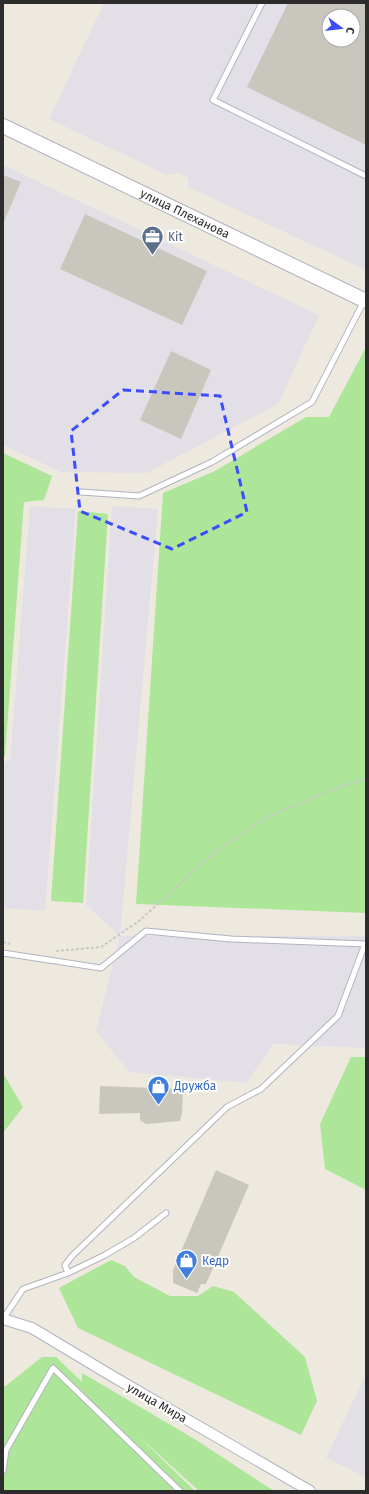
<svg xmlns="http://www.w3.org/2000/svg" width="369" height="1494" font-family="'Fira Sans',sans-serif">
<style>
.industrial{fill:#e2dfe7;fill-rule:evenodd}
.green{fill:#ade699}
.building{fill:#c9c7bd;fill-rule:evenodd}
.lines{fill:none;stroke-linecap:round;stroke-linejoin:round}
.lane-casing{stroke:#b2b3c0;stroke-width:7}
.street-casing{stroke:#b2b3c0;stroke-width:12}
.secondary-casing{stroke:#b2b3c0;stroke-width:16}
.path{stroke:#c8c8c8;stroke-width:2;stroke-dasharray:3 2;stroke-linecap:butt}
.lane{stroke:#fff;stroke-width:5}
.street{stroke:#fff;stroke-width:10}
.secondary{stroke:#fff;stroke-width:14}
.marked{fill:none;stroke:#3b4dff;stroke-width:3;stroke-dasharray:8 5;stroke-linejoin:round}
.labels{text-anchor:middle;stroke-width:4;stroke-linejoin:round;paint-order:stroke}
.street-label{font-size:12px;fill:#2c2c2c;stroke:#fff}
.service-label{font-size:12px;fill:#4e5e75;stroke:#fff;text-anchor:start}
.shop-label{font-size:12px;fill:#366cbe;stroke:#fff;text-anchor:start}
</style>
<rect width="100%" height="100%" fill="#eee9df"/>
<path class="industrial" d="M104,3H366V270L188,187V178L178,173L167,175L49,119ZM329,16H353V40H329Z
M3,165L319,315L278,404L147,473L61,472L3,445Z
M30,506L76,509L45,911L3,908V761H10Z
M112,506L158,509L120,936H366V1048L274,1044L246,1083L129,1072L96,1031L120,936L86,905Z
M366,1374V1477L326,1458Z"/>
<path class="green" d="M366,347V913L136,904L163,493L215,471L306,417H329Z
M3,453L52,476L44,500L24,502L5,756H3Z
M78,511L108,514L83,903L51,901Z
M351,1057H366V1190L325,1169L320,1124Z
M3,1073L23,1107L3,1133Z
M111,1260L125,1266L134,1277L170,1296H198L213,1286L234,1292L305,1357L317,1401L301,1435L78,1328L59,1288Z
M42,1357H56L82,1382V1373L193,1438L274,1491H199L136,1434L195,1491H3V1388Z"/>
<path class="building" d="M288,3H366V145L247,87ZM329,16H353V40H329Z
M3,175L21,182L3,224Z
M85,214L207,271L182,325L60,269Z
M171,351L211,370L181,439L140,420Z
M100,1086L183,1089L182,1114L180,1121L146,1124L140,1120V1113L99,1114Z
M216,1170L249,1185L206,1284H201L197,1293L173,1283V1270Z"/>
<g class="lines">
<defs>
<path id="lane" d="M262,3L213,100L366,176
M81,492L139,496L212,462L312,402L364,301
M3,953L101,968L146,931L231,939L366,944
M68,1273L105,1255L134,1238L166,1213
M3,1319L23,1289L68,1273L65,1265L72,1256L227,1107L261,1089L338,1016L365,944
M3,1471L6,1450L53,1368L180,1491"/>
<path id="street" d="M3,1319L32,1328L112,1376L310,1491"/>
<g id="secondary">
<path id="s1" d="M3,126L366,301"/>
</g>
</defs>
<use href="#lane" class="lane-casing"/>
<use href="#street" class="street-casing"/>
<use href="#secondary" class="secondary-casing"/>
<path class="path" d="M3,942L10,944
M56,951L101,947L139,921L213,854L269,816L339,787L366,779"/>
<use href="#lane" class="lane"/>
<use href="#street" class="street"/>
<use href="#secondary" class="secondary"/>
</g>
<path class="marked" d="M123,390L220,396L247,512L172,549L80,511L71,431Z"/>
<defs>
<symbol id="office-pin" viewBox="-11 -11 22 30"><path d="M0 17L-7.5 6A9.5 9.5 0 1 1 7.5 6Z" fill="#5c6f8a" stroke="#fff"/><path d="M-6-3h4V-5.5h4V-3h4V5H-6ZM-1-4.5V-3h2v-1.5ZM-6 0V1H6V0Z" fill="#fff"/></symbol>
<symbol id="shop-pin" viewBox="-11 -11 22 30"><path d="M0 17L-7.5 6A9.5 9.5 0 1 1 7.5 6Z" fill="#3f7fe0" stroke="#fff"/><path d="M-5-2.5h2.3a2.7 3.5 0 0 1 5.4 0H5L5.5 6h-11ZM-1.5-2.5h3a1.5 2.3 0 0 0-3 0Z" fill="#fff"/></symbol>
</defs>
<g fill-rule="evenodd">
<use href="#office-pin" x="140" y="224" width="25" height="34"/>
<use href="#shop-pin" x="146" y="1074" width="25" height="34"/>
<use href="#shop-pin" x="174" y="1248" width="25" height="34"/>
</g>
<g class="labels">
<g class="street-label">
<text dy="4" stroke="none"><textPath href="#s1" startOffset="202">улица Плеханова</textPath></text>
<text transform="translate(157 1403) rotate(30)" y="4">улица Мира</text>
</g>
<g class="service-label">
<text x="168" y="241">Kit</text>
</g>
<g class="shop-label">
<text x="174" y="1090">Дружба</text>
<text x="202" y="1265">Кедр</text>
</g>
</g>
<rect width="369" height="1494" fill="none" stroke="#2c2c2c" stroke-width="8"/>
<g transform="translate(341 28) rotate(105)"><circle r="19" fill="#ffffff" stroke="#ababab"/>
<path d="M0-3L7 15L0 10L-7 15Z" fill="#3b4dff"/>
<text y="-6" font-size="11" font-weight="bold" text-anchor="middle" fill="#2c2c2c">С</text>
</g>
</svg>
